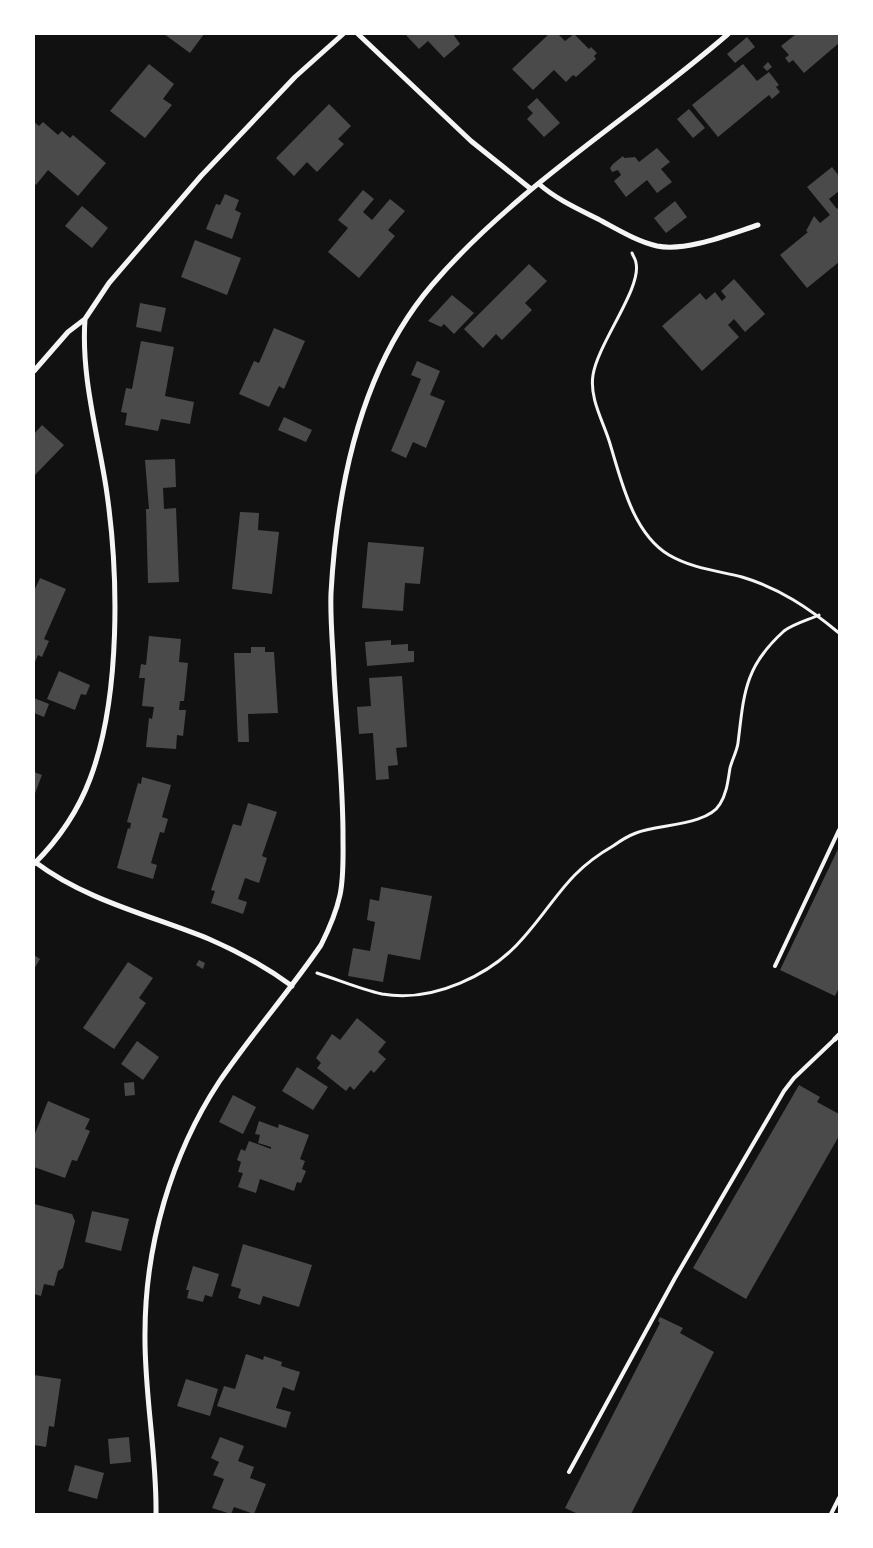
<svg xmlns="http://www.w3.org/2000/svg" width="873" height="1548" font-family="Cabin,sans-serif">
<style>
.building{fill:#4a4a4a}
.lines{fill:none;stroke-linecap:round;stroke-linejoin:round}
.path{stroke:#f5f5f5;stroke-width:3}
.service{stroke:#f5f5f5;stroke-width:4}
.minor{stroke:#f5f5f5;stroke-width:5}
</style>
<rect width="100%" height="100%" fill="#111"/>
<path class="building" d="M164,34H204L190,53Z
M405,34H453L460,44L444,58L428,41L419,49Z
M549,34H558L565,41L574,34L589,49L591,47L597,53L594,56L596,59L576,77L573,75L566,82L554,70L533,90L512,69Z
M796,34H839V43L804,73L793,60L789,63L785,58L789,55L781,46Z
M747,37L755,47L735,63L727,54Z
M768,62L772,67L767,71L763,67Z
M149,64L174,84L163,99L172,105L145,138L110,111Z
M743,64L757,81L769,72L779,85L776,87L780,92L772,99L769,95L718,137L692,105Z
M537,98L560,123L544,137L527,119L533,113L527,107Z
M329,104L351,126L338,139L344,144L317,172L307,162L294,176L276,158Z
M689,109L705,128L693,138L677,119Z
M34,122L39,126L43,122L58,135L62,131L70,138L73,135L106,163L78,196L48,170L36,185L34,183Z
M657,148L670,162L661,169L672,182L657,193L647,180L626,197L614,181L621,175L618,170L612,172L610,168L613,164L623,156L624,158L635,157L639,162Z
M832,167L839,176V191L829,199L837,209L839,207V262L807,288L780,255L808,232L806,231L814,216L820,223L830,215L807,187Z
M363,190L374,199L363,212L372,220L390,199L405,211L388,230L395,236L359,278L328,252L348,228L338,220Z
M225,194L239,200L235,210L241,213L232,239L206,229L216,204L220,205Z
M675,201L687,217L666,233L654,218Z
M82,206L108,228L92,248L65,226Z
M195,240L241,258L227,295L181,277Z
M529,264L547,281L525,303L532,310L502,340L496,334L483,348L464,329Z
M734,279L765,314L745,332L734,319L728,325L739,337L702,371L662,326L700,293L706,300L715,292L722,301L726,297L721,291Z
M452,295L474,313L454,334L444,324L441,327L428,321Z
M140,303L166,308L161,332L136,327Z
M274,328L305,341L284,389L279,386L269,407L239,394L254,361L259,363Z
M141,341L174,347L165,396L194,402L190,424L161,419L158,431L125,425L127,413L121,412L126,388L132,389Z
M417,361L440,371L430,395L445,401L426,448L413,442L406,458L391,451L421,379L411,375Z
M284,417L312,430L306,442L278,430Z
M42,425L64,445L34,476V434Z
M175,459L176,487L163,488L164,509L176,508L179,582L148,583L146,509H149L145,460Z
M240,512L259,513L258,530L279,532L272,594L232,589Z
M368,542L424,547L420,584L405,583L403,611L362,608Z
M40,578L66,589L44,639L49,641L42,657L38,655L34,664V591Z
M149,636L181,639L179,662L188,663L184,701H180L179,710H186L183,736L177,735L176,749L146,747L149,718L152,719L154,707L142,706L145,678H139L141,664L146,665Z
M391,640V645L408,644V651H414V662L367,666L365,642Z
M251,647H265V652H274L278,713L248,714L249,742H238L234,653H251Z
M59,671L90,685L86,695L81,694L75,710L47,699Z
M402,676L407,747L396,748L398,765L388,766L389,779L376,780L373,733L359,734L357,707L371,706L369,678Z
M34,698L49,704L44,717L34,713Z
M34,772L42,775L34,796Z
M142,777L171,785L162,817L168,819L164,833L160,832L151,863L157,865L153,879L117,868L128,828L130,829L131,823L127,822L138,783L141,784Z
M248,803L277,812L262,856L267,858L259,883L245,878L238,899L247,902L243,914L211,903L215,891L211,890L233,824L241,826Z
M839,847V988L835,996L780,970Z
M381,887L432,896L420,960L388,954L383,982L348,976L353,948L370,951L375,922L367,920L370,899L379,901Z
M34,955L40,959L34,969Z
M199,960L205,963L203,969L196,965Z
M128,962L153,978L139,998L146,1003L114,1049L83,1028Z
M357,1018L386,1042L378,1052L386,1059L374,1073L371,1070L354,1090L350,1086L346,1091L317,1068L321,1063L316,1058L332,1034L340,1040Z
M137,1041L159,1057L143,1080L121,1064Z
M297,1067L328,1087L313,1110L282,1091Z
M134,1082L135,1095L125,1096L124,1083Z
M799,1085L820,1097L817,1102L839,1114V1136L746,1299L693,1268Z
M233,1095L256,1107L243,1134L219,1122Z
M48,1101L90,1119L85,1129L90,1131L77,1161L72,1160L65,1178L34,1167V1136Z
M259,1121L278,1128L279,1124L309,1135L300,1159L305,1161L302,1169L306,1171L301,1183L297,1182L294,1191L260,1179L256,1193L238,1187L243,1173L238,1172L241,1162L237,1160L241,1149L245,1151L249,1141L271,1149V1147L258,1143L260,1135L255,1134Z
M34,1204L72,1214L75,1221L63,1268L58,1271L54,1286L44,1284L41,1296L34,1294Z
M92,1211L129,1219L121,1251L85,1242Z
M243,1244L312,1265L299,1307L263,1296L260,1305L238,1298L241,1289L231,1286Z
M193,1266L219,1274L212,1297L205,1295L203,1302L187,1298L189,1290H186Z
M660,1317L683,1328L680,1333L714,1352L631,1514H578L565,1508L660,1323L658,1321Z
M246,1354L263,1360L264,1356L282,1362L281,1366L300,1372L294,1391L283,1387L276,1408L291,1412L286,1428L217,1406L224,1386L235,1389Z
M34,1375L61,1379L54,1427L49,1426L46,1447L34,1445Z
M186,1379L218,1389L210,1416L177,1406Z
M129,1437L131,1462L110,1464L108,1439Z
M220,1437L244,1446L238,1461L254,1467L250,1478L266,1484L254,1514L234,1507L231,1514L212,1508L224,1479L213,1475L219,1462L211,1458Z
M75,1465L104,1473L97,1499L68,1491Z"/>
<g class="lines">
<path class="path" d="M632,253C633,256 636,260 636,263C642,288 598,343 593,375C589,400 605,424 611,447C622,484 634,534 669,555C691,568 718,571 742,577C779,588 809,608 839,633
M317,973C339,980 360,989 382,994C433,1003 492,975 524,937C557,900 566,873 613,846C620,841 628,836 636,833C658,824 707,826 720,804C727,793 728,780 730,768C732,760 737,751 738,743C744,694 744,667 784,631C793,624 808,620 819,615"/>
<path class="service" d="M775,966L839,830
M569,1472L675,1278L784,1091L794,1078L835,1039
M831,1514L839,1498"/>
<path class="minor" d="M358,34L471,141L531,189
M539,184C556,199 578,209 598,219C617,229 636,241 657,246C686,252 730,234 758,225
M34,371L68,332L85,319L109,283L201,176L295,77L343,34
M35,862C87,901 150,915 209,939C239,952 266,967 292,986
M34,864C58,840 78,811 90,779C121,697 119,573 106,487C97,430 81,376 85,319
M835,1039L839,1035
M156,1514C157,1454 144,1393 145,1333C145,1246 171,1155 219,1082C251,1035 289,992 321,945C329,929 336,913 340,895C344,876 343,855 343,836C343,781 337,728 334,674C333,647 330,620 331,593C337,486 360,369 432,285C516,187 631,118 728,34"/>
</g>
<rect width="873" height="1548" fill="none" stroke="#ffffff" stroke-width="70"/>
</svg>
